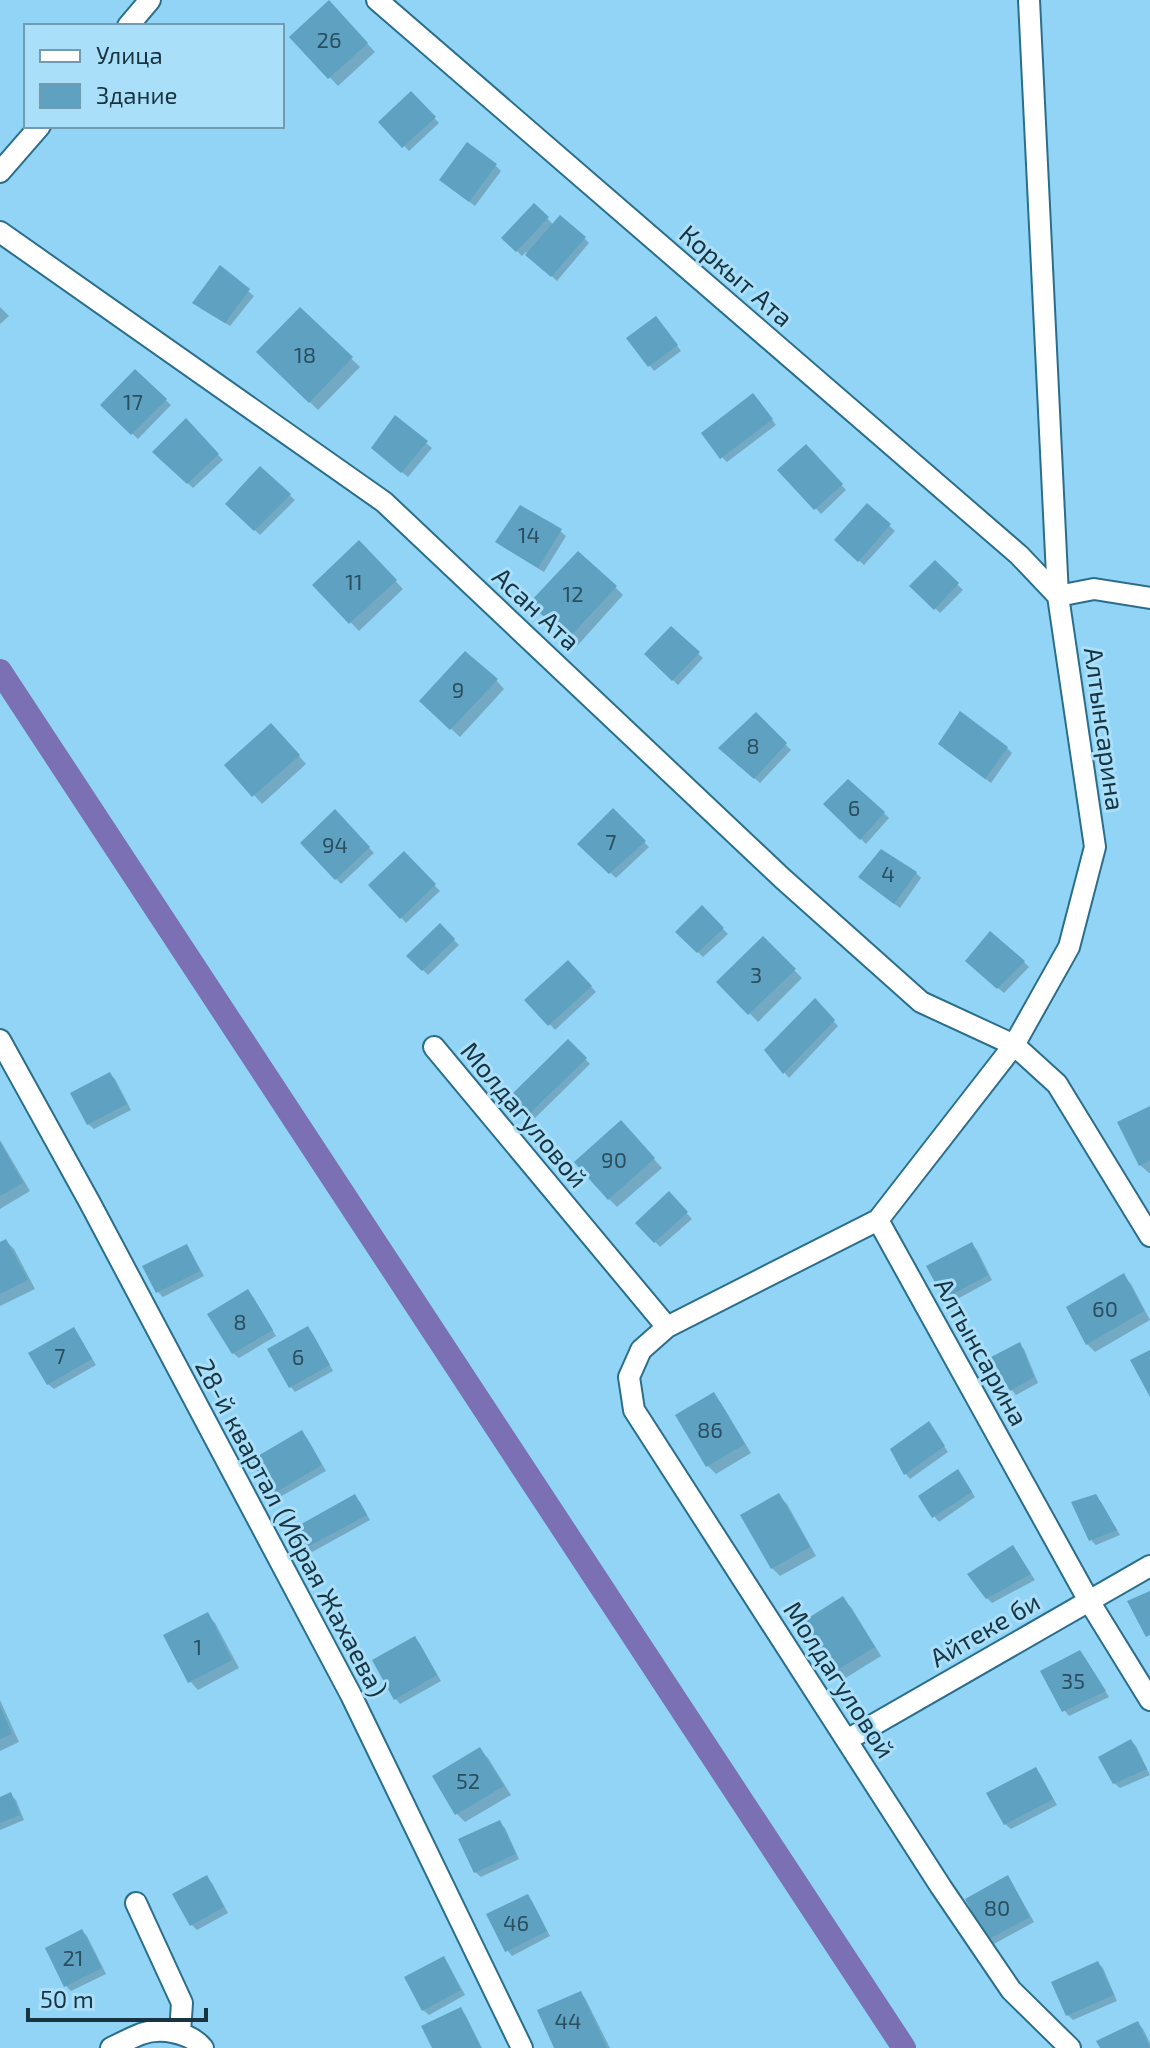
<svg xmlns="http://www.w3.org/2000/svg" width="1150" height="2048" font-family="'Exo 2',sans-serif">
<style>
.shadow{fill:#0003}
.lines{fill:none;stroke-linecap:round;stroke-linejoin:round}
.canal{stroke:#7b70b3;stroke-width:24}
.building{fill:#5fa1c1}
.minor-casing{stroke:#2a6e8c;stroke-width:24}
.minor{stroke:#fff;stroke-width:20}
.labels{text-anchor:middle;stroke-width:6;stroke-linejoin:round;paint-order:stroke}
.number-label{font-size:22px;fill:#2a4f61}
.street-label{font-size:26px;fill:#183441;stroke:#aadffa}
</style>
<rect width="100%" height="100%" fill="#91d4f5"/>
<path class="shadow" d="M337,11L375,52L338,86L292,37Z
M411,94L439,123L409,151L381,122Z
M495,165L501,171L475,206L447,185Z
M534,206L554,225L584,238L589,243L557,281L526,252L522,256L504,238Z
M220,268L254,296L230,326L200,308Z
M0,307L9,316L0,324Z
M300,309L360,367L318,410L259,352Z
M661,323L681,351L654,371L629,338Z
M135,371L171,405L138,439L102,405Z
M758,401L776,425L727,462L722,457Z
M395,418L432,448L408,477L378,453Z
M186,421L223,460L193,488L155,452Z
M806,446L846,490L821,514L780,470Z
M260,469L295,500L260,535L228,504Z
M867,505L895,531L864,565L836,540Z
M560,531L566,536L544,572L503,547Z
M359,543L403,589L359,631L315,585Z
M935,562L963,590L940,613L912,586Z
M615,587L623,595L577,646L532,603Z
M671,629L703,658L678,685L646,654Z
M496,680L504,689L460,737L430,709Z
M756,715L791,750L760,783L726,753Z
M279,733L306,764L262,804L254,795Z
M1007,748L1012,753L991,783L945,749Z
M826,804L884,813L889,818L866,844Z
M613,811L649,847L616,878L580,844Z
M335,812L374,853L341,884L302,843Z
M404,854L440,891L406,923L371,885Z
M916,873L921,878L900,908L866,882Z
M702,908L728,934L703,957L678,932Z
M440,926L459,945L428,975L409,956Z
M763,939L802,978L758,1022L719,982Z
M568,962L596,992L555,1030L527,1000Z
M1024,962L1029,967L1004,993L972,966Z
M815,1001L838,1026L789,1078L766,1050Z
M568,1042L590,1064L535,1118L513,1096Z
M110,1074L115,1079L131,1110L94,1129L88,1124Z
M1150,1108V1173H1149L1140,1165L1119,1123Z
M629,1131L662,1168L617,1207L609,1199Z
M0,1140L30,1191L0,1209Z
M669,1194L692,1219L660,1247L638,1223Z
M6,1241L14,1249L35,1289L0,1306V1244Z
M972,1244L977,1250L992,1280L950,1303L945,1298Z
M186,1246L191,1252L204,1276L163,1297L158,1292Z
M1123,1276L1131,1284L1150,1320L1095,1352L1087,1344Z
M253,1297L276,1336L239,1358L233,1353Z
M73,1329L78,1334L96,1365L54,1389L48,1384Z
M308,1329L313,1334L333,1371L295,1392L290,1386Z
M1019,1344L1024,1349L1038,1383L1016,1395L1011,1389Z
M713,1395L721,1403L751,1453L716,1474L708,1466Z
M929,1424L948,1452L910,1479L905,1473Z
M302,1433L307,1438L326,1471L278,1498L273,1493Z
M962,1476L975,1497L939,1522L934,1516Z
M779,1496L787,1504L816,1556L780,1576L772,1568Z
M1095,1496L1101,1502L1120,1535L1096,1545L1091,1540Z
M355,1497L360,1502L370,1520L305,1556L300,1551Z
M1017,1553L1035,1580L992,1603L987,1598Z
M842,1599L851,1607L881,1656L844,1679L836,1671L805,1622Z
M207,1614L215,1623L239,1668L198,1690L190,1681Z
M415,1639L420,1644L441,1681L400,1704L395,1698Z
M1085,1658L1109,1697L1069,1716L1064,1710Z
M0,1700L19,1742L0,1751Z
M1131,1741L1136,1746L1150,1775L1120,1788L1114,1783Z
M480,1750L488,1758L511,1795L465,1822L457,1814Z
M1035,1769L1040,1774L1057,1805L1011,1829L1005,1824Z
M11,1795L16,1800L24,1820L0,1830V1799Z
M500,1823L505,1828L519,1859L481,1877L475,1872Z
M206,1878L212,1883L228,1913L197,1930L192,1925Z
M1007,1878L1012,1883L1034,1922L994,1944L989,1939Z
M527,1896L532,1901L550,1936L512,1956L507,1950Z
M82,1931L87,1936L106,1974L71,1991L66,1986Z
M443,1959L448,1964L465,1995L429,2015L423,2010Z
M1098,1963L1103,1968L1117,2001L1073,2020L1068,2015Z
M580,1993L585,1998L610,2048H556Z
M460,2009L465,2014L482,2048H435Z
M1138,2023L1143,2029L1150,2043V2048H1102Z"/>
<g class="lines">
<path class="canal" d="M0,671L904,2048"/>
</g>
<path class="building" d="M329,0L368,43L328,79L289,37Z
M411,91L436,117L402,148L378,122Z
M467,142L497,164L469,202L439,180Z
M534,203L549,217L516,252L501,238Z
M560,215L586,237L551,277L525,255Z
M220,265L250,289L225,323L192,303Z
M300,307L353,357L309,403L256,352Z
M656,316L678,345L648,367L626,338Z
M135,369L167,399L131,435L100,405Z
M753,393L773,419L720,459L701,433Z
M395,415L428,441L401,473L371,448Z
M186,418L219,454L187,484L152,452Z
M806,444L843,484L814,510L777,470Z
M260,466L291,494L254,531L225,504Z
M867,503L891,524L858,562L834,540Z
M520,505L562,529L538,568L495,542Z
M359,540L397,580L349,624L312,585Z
M578,551L617,586L568,639L529,603Z
M935,560L959,583L934,610L909,586Z
M671,626L700,652L672,681L644,654Z
M465,651L498,679L450,730L419,701Z
M960,711L1008,747L985,779L938,744Z
M756,712L787,743L754,779L718,748Z
M271,723L300,755L252,797L224,765Z
M848,779L885,812L860,840L823,804Z
M613,808L646,841L609,874L577,844Z
M335,809L370,847L335,880L300,843Z
M881,849L917,872L894,904L858,877Z
M404,851L436,884L400,919L368,885Z
M702,905L724,928L697,953L675,932Z
M440,923L455,939L422,971L406,956Z
M990,931L1025,961L997,989L965,961Z
M763,936L796,969L748,1015L716,982Z
M568,960L592,986L548,1026L524,1000Z
M815,998L835,1020L783,1074L764,1050Z
M568,1039L587,1058L529,1114L510,1096Z
M110,1072L127,1104L87,1125L70,1093Z
M1150,1106V1160L1139,1166L1117,1122Z
M621,1120L655,1158L608,1200L574,1162Z
M0,1142L23,1183L0,1196Z
M669,1191L688,1212L654,1243L635,1223Z
M6,1239L28,1280L0,1294V1242Z
M972,1242L988,1275L944,1299L926,1266Z
M187,1244L200,1271L156,1293L142,1266Z
M1124,1273L1144,1311L1086,1345L1066,1307Z
M248,1289L273,1330L232,1354L207,1314Z
M308,1326L330,1365L289,1388L267,1349Z
M74,1327L92,1359L47,1385L28,1353Z
M1020,1342L1034,1377L1010,1391L991,1357Z
M1150,1350V1397L1130,1360Z
M714,1392L745,1444L706,1467L675,1415Z
M929,1421L945,1446L904,1475L890,1449Z
M302,1430L322,1465L271,1495L251,1460Z
M958,1469L972,1492L932,1518L918,1496Z
M779,1493L810,1547L771,1569L740,1515Z
M355,1494L367,1515L298,1552L287,1532Z
M1096,1494L1117,1530L1089,1541L1071,1502Z
M1013,1545L1031,1574L986,1599L967,1574Z
M1150,1591V1635L1146,1637L1127,1601Z
M843,1596L875,1647L834,1672L802,1622Z
M208,1612L232,1660L188,1683L163,1635Z
M415,1636L437,1675L394,1700L372,1660Z
M1080,1650L1106,1691L1062,1712L1040,1671Z
M0,1706L12,1734L0,1739Z
M1131,1739L1147,1769L1113,1784L1098,1757Z
M480,1747L504,1786L455,1815L432,1776Z
M1036,1767L1053,1799L1004,1825L986,1793Z
M11,1792L20,1815L0,1823V1797Z
M500,1820L516,1854L474,1873L458,1839Z
M207,1875L224,1907L190,1926L172,1894Z
M1008,1875L1030,1917L987,1940L965,1899Z
M528,1894L547,1931L505,1952L486,1914Z
M82,1929L102,1968L64,1987L45,1948Z
M444,1956L461,1990L422,2011L404,1977Z
M1098,1961L1114,1995L1066,2016L1051,1982Z
M581,1991L607,2048H554L537,2010Z
M461,2007L481,2048H432L421,2026Z
M1138,2021L1150,2048H1100L1096,2041Z"/>
<g class="lines">
<defs>
<path id="minor" d="M377,0L1019,555L1058,596
M1029,0L1058,596L1095,847L1069,947L1014,1045L878,1220L667,1327L641,1350L629,1377L634,1410L941,1887L1011,1990L1070,2048
M128,26L150,0
M0,172L40,126
M0,232L384,502L782,878L921,1002L1014,1045L1057,1084L1150,1236
M1058,596L1094,589L1150,598
M0,1040L90,1203L351,1695L522,2048
M434,1047L667,1327
M878,1220L1089,1601L1150,1700
M847,1740L1150,1566
M136,1903L182,2003L180,2032
M111,2048C121,2043 131,2038 141,2034C160,2027 190,2032 203,2048"/>
</defs>
<use href="#minor" class="minor-casing"/>
<use href="#minor" class="minor"/>
</g>
<g class="labels">
<g class="number-label">
<text x="329" y="48">26</text>
<text x="305" y="363">18</text>
<text x="133" y="410">17</text>
<text x="529" y="543">14</text>
<text x="354" y="590">11</text>
<text x="573" y="602">12</text>
<text x="458" y="698">9</text>
<text x="753" y="754">8</text>
<text x="854" y="816">6</text>
<text x="611" y="850">7</text>
<text x="335" y="853">94</text>
<text x="888" y="882">4</text>
<text x="756" y="983">3</text>
<text x="614" y="1168">90</text>
<text x="1105" y="1317">60</text>
<text x="240" y="1330">8</text>
<text x="60" y="1364">7</text>
<text x="298" y="1365">6</text>
<text x="710" y="1438">86</text>
<text x="198" y="1655">1</text>
<text x="1073" y="1689">35</text>
<text x="468" y="1789">52</text>
<text x="997" y="1916">80</text>
<text x="516" y="1931">46</text>
<text x="73" y="1966">21</text>
<text x="568" y="2029">44</text>
</g>
<g class="street-label">
<text transform="translate(736 276) rotate(41)" y="9">Коркыт Ата</text>
<text transform="translate(536 609) rotate(43)" y="9">Асан Ата</text>
<text transform="translate(1104 729) rotate(82)" y="9">Алтынсарина</text>
<text transform="translate(524 1115) rotate(50)" y="9">Молдагуловой</text>
<text transform="translate(981 1352) rotate(61)" y="9">Алтынсарина</text>
<text transform="translate(291 1528) rotate(62)" y="9">28-й квартал (Ибрая Жахаева)</text>
<text transform="translate(985 1630) rotate(-30)" y="9">Айтеке би</text>
<text transform="translate(839 1680) rotate(57)" y="9">Молдагуловой</text>
</g>
</g>
<rect x="24" y="24" width="260" height="104" fill="#aadffa" stroke="#709bb0" stroke-width="2"/>
<rect x="40" y="50" width="40" height="12" fill="#ffffff" stroke="#709bb0" stroke-width="2"/>
<text x="96" y="64" font-size="24" fill="#183441">Улица</text>
<rect x="40" y="84" width="40" height="24" fill="#5fa1c1" stroke="#709bb0" stroke-width="2"/>
<text x="96" y="104" font-size="24" fill="#183441">Здание</text>
<path d="M28 2008v12h178v-12" fill="none" stroke="#183441" stroke-width="4"/>
<text x="40" y="2008" font-size="24" fill="#183441" stroke="#aadffa" stroke-width="6" paint-order="stroke">50 m</text>
</svg>
